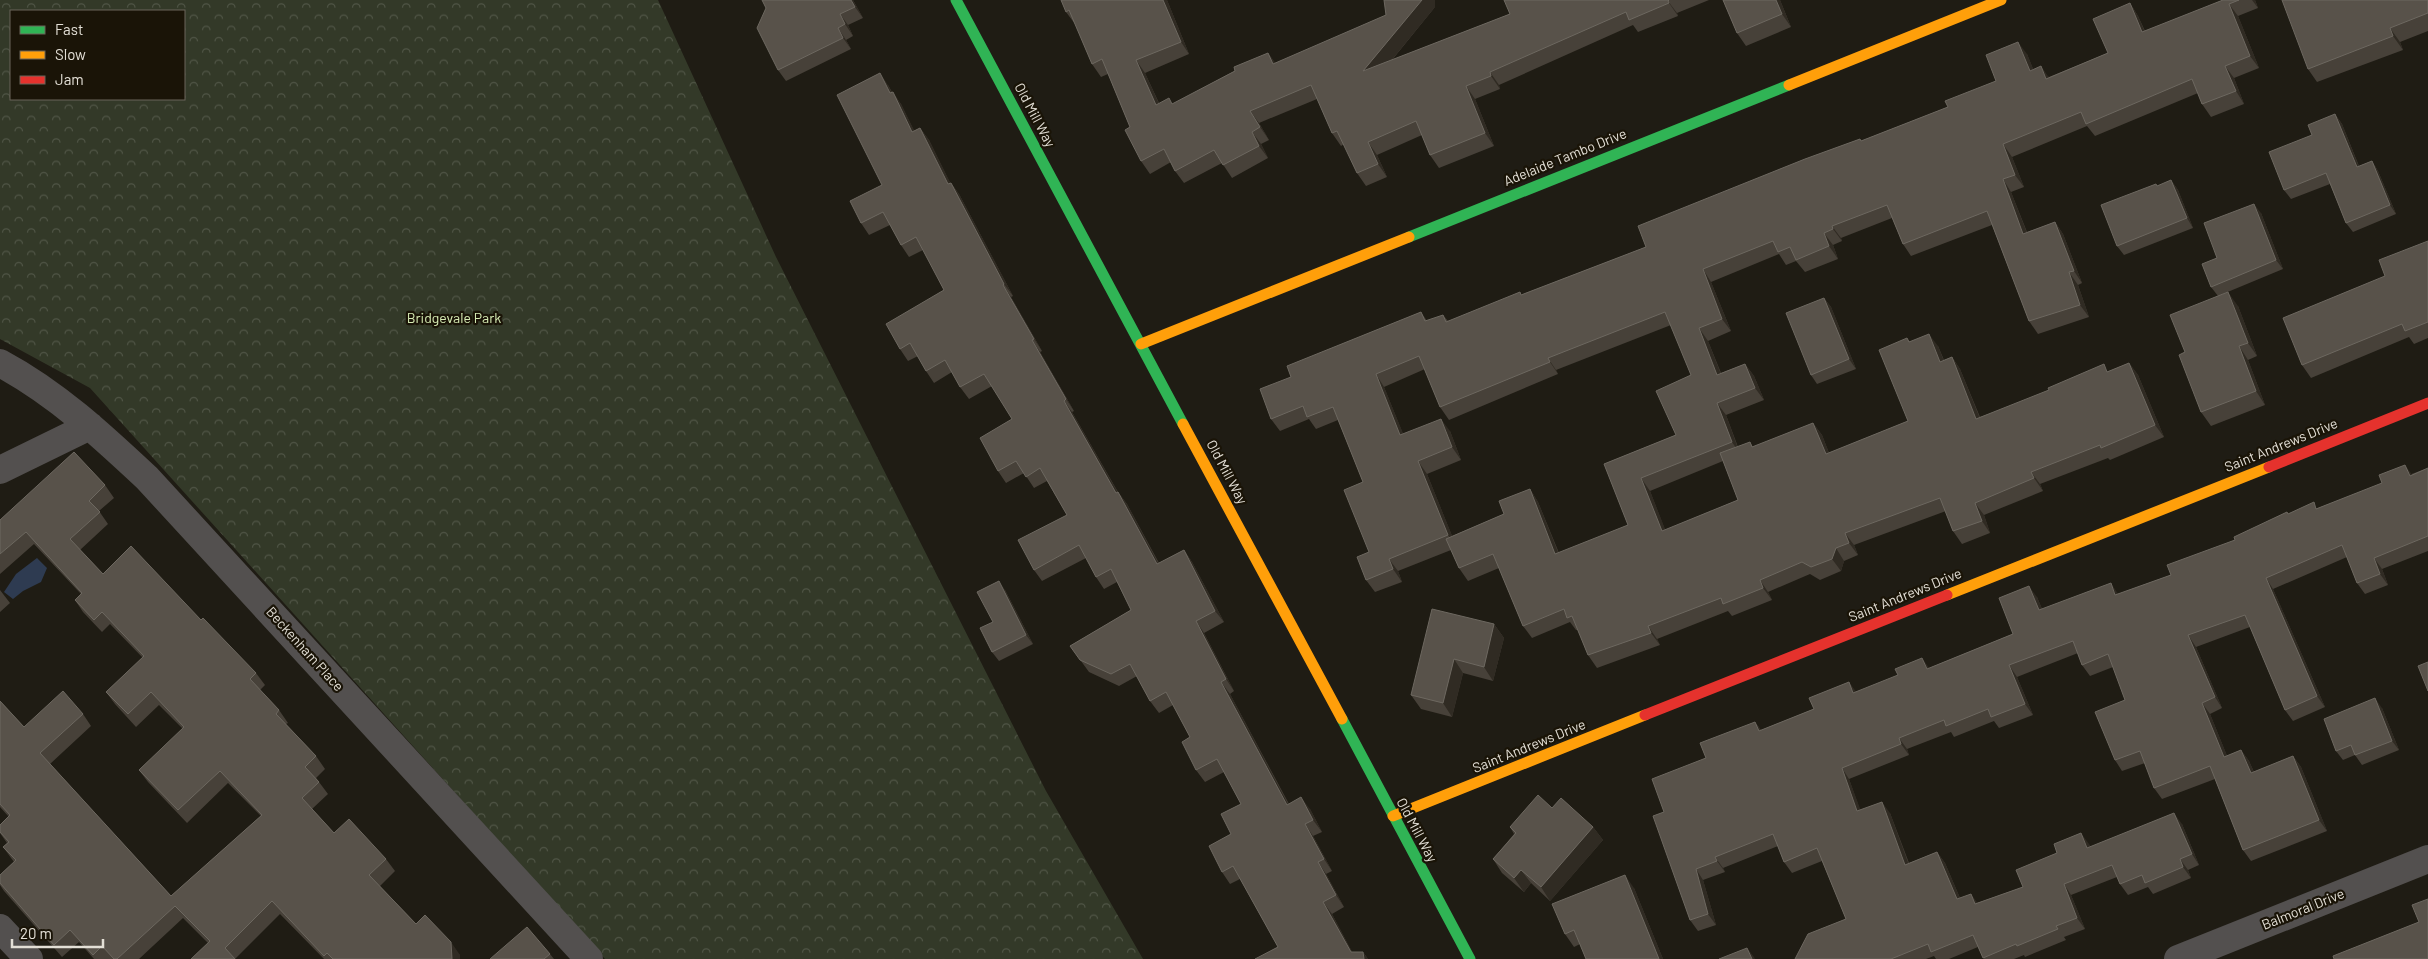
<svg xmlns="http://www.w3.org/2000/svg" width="2428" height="959" font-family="Barlow,sans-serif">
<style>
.park{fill:url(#park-crowns);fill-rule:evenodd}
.water{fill:#2e3b51}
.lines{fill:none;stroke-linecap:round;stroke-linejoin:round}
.street{stroke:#53504f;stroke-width:28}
.fast{stroke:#30b455;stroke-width:11}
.slow{stroke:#ff9f0a;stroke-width:11}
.jam{stroke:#e5322d;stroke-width:11}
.wall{fill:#474139;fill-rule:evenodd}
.shaded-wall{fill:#302b23}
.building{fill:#58524a;stroke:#6d6860}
.labels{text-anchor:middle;stroke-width:4.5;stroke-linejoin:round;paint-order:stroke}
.street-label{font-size:14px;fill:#e3dfd6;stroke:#1a1407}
.park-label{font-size:14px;fill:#d8edb5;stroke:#1a1407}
</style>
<defs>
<pattern id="park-crowns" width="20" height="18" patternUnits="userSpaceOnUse" patternTransform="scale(1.25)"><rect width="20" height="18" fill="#333928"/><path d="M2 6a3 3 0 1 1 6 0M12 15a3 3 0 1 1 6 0" fill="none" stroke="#505546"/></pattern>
</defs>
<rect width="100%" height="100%" fill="#1f1c14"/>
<path class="park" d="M0,0H658L776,257L1046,791L1143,959H605L90,388L0,339ZM11,11H184V99H11Z"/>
<path class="water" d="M37,558L47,568L41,582L23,591L13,599L4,592L16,574Z"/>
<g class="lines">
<path class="street" d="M0,363C56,393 101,435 147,478L589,959
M0,470L90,426
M0,928L29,959
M2178,959L2428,859"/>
<path class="fast" d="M956,0L1183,424
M1409,237L1789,85
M1342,719L1470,959"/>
<path class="slow" d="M1789,85L2001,0
M1141,344L1409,237
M1183,424L1342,719
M1947,595L2269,467
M1393,816L1645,715"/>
<path class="jam" d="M2269,467L2428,403
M1645,715L1947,595"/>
</g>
<path class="wall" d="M853,0L863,18L848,25L853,36L846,40L851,49L786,81L778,70Z
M1061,0H1167L1189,54L1145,73L1159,103L1173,104L1268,53L1275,63L1435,7L1392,60L1510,14L1504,0H1709L1677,13L1678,16L1638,32L1633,25L1499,85L1500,89L1475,99L1494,146L1439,168L1430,155L1422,135L1377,155L1387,177L1366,186L1357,173L1344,144L1341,146L1332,133L1317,99L1259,123L1269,140L1261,144L1268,158L1232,178L1222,163L1184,183L1175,171L1171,162L1150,174L1141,161L1130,127L1108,74L1101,77L1092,64L1075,24L1066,12Z
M1723,0H1780L1791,27L1746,46L1737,33Z
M2223,0H2255L2258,8L2238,16L2259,68L2234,78L2244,104L2211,117L2202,104L2198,93L2095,136L2087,126L2012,157L2024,187L2011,192L2027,232L2055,222L2063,234L2082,283L2078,285L2089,317L2038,334L2029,321L1992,225L1911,256L1903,244L1892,218L1841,238L1842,241L1833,245L1838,259L1805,272L1796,261L1786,265L1779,254L1711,282L1731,331L1708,341L1721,373L1745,364L1754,376L1764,400L1726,415L1738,447L1750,442L1753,447L1813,423L1822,435L1829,453L1908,421L1907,338L1910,342L1938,346L1944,360L1952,357L1960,369L1980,417L2109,371L2129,363L2138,375L2164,437L2110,460L2108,458L2040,484L2043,491L1984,515L1990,533L1962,544L1953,531L1946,511L1854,545L1858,555L1844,561L1841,571L1820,580L1810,574L1768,592L1772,600L1732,616L1728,611L1657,639L1660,645L1597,668L1588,655L1578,630H1576L1570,622L1532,638L1523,626L1499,568L1468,581L1459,568L1451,550L1398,571L1402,582L1375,592L1366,580L1369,552L1363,482L1338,420L1316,429L1309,419L1280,431L1271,419L1291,377L1421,312L1427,321L1443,315L1448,321L1522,295L1646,247L1860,139L1861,141L1948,107L1996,81L2027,54L2033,69L2049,77L2108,53L2130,3L2138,16L2145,31ZM1671,325L1691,375L1676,435L1604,464L1628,525L1559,553L1538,502L1530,489L1504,514L1452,536L1427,474L1461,460L1450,431L1403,434L1384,387L1425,369L1440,407L1449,420L1558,374L1556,370ZM1723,461L1738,500L1665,530L1650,491Z
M2428,0V31L2400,42L2403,50L2317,82L2308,69Z
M888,85L892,92L901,104L914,131L920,128L929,140L950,183H951L959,194L1013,296L1011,297L1042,351L1040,352L1074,411L1072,412L1118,492L1127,504L1159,563L1184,550L1192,562L1224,622L1204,633L1234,691L1230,694L1289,804L1310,809L1322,832L1313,836L1332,871L1326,874L1344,907L1332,914L1352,952H1363L1368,959H1255L1278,947L1240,879L1230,884L1222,872L1231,834L1241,804L1224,772L1205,782L1196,770L1190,737L1173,705L1159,713L1150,701L1137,676L1119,686L1089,672L1070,646L1131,610L1117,582L1104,589L1096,577L1086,558L1042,581L1034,570L1067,515L1047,481L1034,488L1024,473L1006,483L998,471L1012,419L992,386L969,399L960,387L952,372L934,383L926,371L918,356L908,361L900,349L944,290L923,250L909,257L901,245L890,225L869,235L861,223L882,185Z
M2335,114L2342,124L2359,166L2372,161L2378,171L2396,214L2353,232L2346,223L2330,184L2291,199L2284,190L2312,135Z
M2171,180L2178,190L2193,228L2124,255L2117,246Z
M2261,213L2283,269L2218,296L2211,287L2217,258Z
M2428,241V338L2414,344L2409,337L2311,378L2302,365L2385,276Z
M1824,298L1831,307L1856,369L1817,384L1811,375Z
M2238,306L2257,356L2248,360L2265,405L2211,426L2201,412L2185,352Z
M2428,468V551L2382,569L2388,585L2365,594L2357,583L2347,557L2273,589L2325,707L2293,721L2285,710L2250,627L2196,647L2222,708L2210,714L2227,756L2241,750L2249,761L2254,772L2293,756L2301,767L2327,831L2251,861L2243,850L2215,779L2162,799L2154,788L2145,763L2122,771L2115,760L2125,700L2113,667L2090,676L2082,665L2078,653L2017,677L2033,715L1999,728L1994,721L1954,737L1951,732L1907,749L1909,755L1849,779L1860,810L1890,813L1909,863L1937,852L1945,863L1960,898L1977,903L2023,887L2089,844L2090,847L2182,824L2199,865L2188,870L2191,878L2153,894L2148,887L2128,895L2120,884L2117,877L2071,895L2085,929L2064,937L2066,940L2025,957L2024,955L2014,959H1984L1978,947L1949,959H1936L1934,956L1926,959H1795L1846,919L1822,861L1792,873L1784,862L1778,846L1723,868L1725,872L1703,880L1716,925L1698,931L1690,920L1664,812L1706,758L1755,722L1761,730L1856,692L1929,668L2013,634L2037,597L2042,609L2118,594L2171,575L2287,512L2288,514L2318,508Z
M105,485L114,498L99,511L108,524L80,550L103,574L201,620L256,673L265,685L260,690L279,710L288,723L286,724L316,756L325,769L316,778L328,794L312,809L334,833L386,859L395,871L380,886L416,924L460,955V959H324L280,914L235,959L208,943L183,918L139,959H94L79,942L62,957L4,891L0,885V875L14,862L3,847L7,843L0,833V825L9,817L0,807V701L24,727L83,714L91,726L50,764L171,896L261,816L228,783L187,823L148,782L139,770L183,729L159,705L136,727L115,704L106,692L143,658L110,624L102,632L83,612L75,600L81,594L34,544L0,574V520Z
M0,590L10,603L0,612Z
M1005,590L1033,644L999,661L992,652L993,622Z
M1494,624L1504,638L1493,681L1463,673L1452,717L1421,709L1411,695Z
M2382,708L2399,750L2362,765L2355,755L2343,760L2336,751Z
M1510,827H1593L1603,840L1550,901L1531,883L1524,892L1502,873L1493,859L1514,834Z
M1634,888L1663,959H1586L1580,944L1574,947L1565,934Z
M550,954L554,959H490Z"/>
<path class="shaded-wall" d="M851,0H853L863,18L855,7Z
M1163,0H1167L1189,54L1181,42Z
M1422,0H1435V7L1372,84L1363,71Z
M1776,0H1780L1791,27L1782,14Z
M2252,0H2255L2258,8Z
M1668,1L1677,13L1678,16L1669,3Z
M2130,3L2138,16L2150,44L2142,32Z
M2229,4L2238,16L2259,68L2250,56Z
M840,14L848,25L853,36L845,24Z
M838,28L846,40L851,49L843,38Z
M2390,28L2400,42L2403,50L2393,36Z
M2018,42L2027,54L2039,83L2030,71Z
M1268,53L1277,65L1273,64Z
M1136,60L1145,73L1165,117L1156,105Z
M2041,66L2050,79H2046Z
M2225,66L2234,78L2244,104L2236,91Z
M1490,72L1499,85L1500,89L1491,76Z
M880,73L888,85L898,105L890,93Z
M1466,86L1475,99L1494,146L1485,133Z
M893,92L901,104L921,144L912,132Z
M1250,111L1259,123L1269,140L1260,127Z
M2335,114L2342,124L2363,177L2357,167Z
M920,128L929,140L957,196L948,184Z
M1252,132L1261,144L1268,158L1259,146Z
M1368,142L1377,155L1387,177L1378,164Z
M2003,144L2012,157L2024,187L2015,175Z
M2372,161L2378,171L2396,214L2390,205Z
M2003,179L2011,192L2032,246L2023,234Z
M2171,180L2178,190L2193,228L2187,218Z
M951,183L959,194L1013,296L1004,284Z
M2254,204L2261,213L2283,269L2276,260Z
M2055,222L2063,234L2082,283L2074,271Z
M1832,226L1841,238L1842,241L1833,229Z
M1824,233L1833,245L1838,259L1829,246Z
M1703,269L1711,282L1731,331L1722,319Z
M2069,272L2078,285L2089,317L2080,305Z
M1003,285L1011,297L1042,351L1034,339Z
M2228,292L2238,306L2257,356L2248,343Z
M1824,298L1831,307L1856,369L1849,359Z
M1699,328L1708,341L1726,387L1717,375Z
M1929,334L1938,346L1949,374L1940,362Z
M1032,340L1040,352L1074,411L1066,399Z
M2239,346L2248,360L2265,405L2256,391Z
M1952,357L1960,369L1985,431L1976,419Z
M1548,358L1556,370L1558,374L1550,362Z
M2129,363L2138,375L2164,437L2155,425Z
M1745,364L1754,376L1764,400L1755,388Z
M1376,374L1384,387L1409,448L1400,435Z
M1064,401L1072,412L1125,505L1116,493Z
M1717,403L1726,415L1740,454L1732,442Z
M1441,419L1450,431L1461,460L1452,447Z
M1813,423L1822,435L1834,466L1826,454Z
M1418,461L1427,474L1457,548L1448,535Z
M2405,465L2413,476H2410Z
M2031,472L2040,484L2043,491L2034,478Z
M1641,478L1650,491L1671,544L1662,531Z
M1530,489L1538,502L1564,567L1555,554Z
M1118,492L1127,504L1165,576L1157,564Z
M1975,503L1984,515L1990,533L1982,521Z
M1845,533L1854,545L1858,555L1849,543Z
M1836,548L1844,561L1841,571L1832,559Z
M1184,550L1192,562L1224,622L1215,611Z
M2374,558L2382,569L2388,585L2380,574Z
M1389,559L1398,571L1402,582L1393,569Z
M2266,578L2273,589L2325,707L2317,696Z
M1760,580L1768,592L1772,600L1763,588Z
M999,581L1005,590L1033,644L1026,635Z
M2111,583L2118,594L2115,595Z
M2029,586L2037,597L2047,621L2039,610Z
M1196,621L1204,633L1234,691L1226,679Z
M1494,624L1504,638L1493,681L1484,667Z
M1648,626L1657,639L1660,645L1651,633Z
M2188,635L2196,647L2222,708L2215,697Z
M1922,658L1930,669H1927Z
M1454,659L1463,673L1452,717L1443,703Z
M2009,665L2017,677L2033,715L2025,704Z
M1221,682L1230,694L1295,817L1287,805Z
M1849,682L1857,693H1853Z
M2375,698L2382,708L2399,750L2392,741Z
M2202,703L2210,714L2232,768L2224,757Z
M1755,722L1763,733L1759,731Z
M1899,738L1907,749L1909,755L1901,744Z
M2241,750L2249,761L2259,784L2251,773Z
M2293,756L2301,767L2327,831L2319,820Z
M1842,768L1849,779L1865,822L1857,811Z
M1301,797L1310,809L1322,832L1313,820Z
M1882,802L1890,813L1913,876L1905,865Z
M2174,813L2182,824L2199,865L2192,854Z
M1305,824L1313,836L1332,871L1324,859Z
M1593,827L1603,840L1550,901L1541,887Z
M2081,833L2089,844L2095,859L2087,848Z
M1937,852L1945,863L1965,910L1957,899Z
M1715,857L1723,868L1725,872L1717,861Z
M2180,859L2188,870L2191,878L2183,867Z
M1318,862L1326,874L1344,907L1336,895Z
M1696,869L1703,880L1716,925L1708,914Z
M1521,870L1531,883L1524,892L1514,878Z
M1625,875L1634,888L1663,959H1659Z
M2064,884L2071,895L2085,929L2077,918Z
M1971,894L1979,905L1975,904Z
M1323,902L1332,914L1356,959L1351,952Z
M451,942L460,955V959H452Z
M1747,948L1754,957L1755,959H1752Z
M1363,952L1368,959H1364Z"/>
<path class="building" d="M762,0H851L855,7L840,14L845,24L838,28L843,38L778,70L757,28L766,8Z
M1061,0H1163L1181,42L1136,60L1156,105L1169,98L1172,104L1235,71L1234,67L1268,53L1273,64L1386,15L1384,0H1422L1363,71L1510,14L1504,0H1669L1668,1L1669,3L1629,20L1626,12L1490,72L1491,76L1466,86L1485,133L1430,155L1416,121L1368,142L1378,164L1357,173L1337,131L1332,133L1311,85L1250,111L1260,127L1252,132L1259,146L1223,165L1214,150L1175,171L1164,149L1141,161L1125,130L1130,127L1102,59L1092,64L1069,10L1066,12Z
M1723,0H1776L1782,14L1737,33Z
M2223,0H2239L2229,4L2250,56L2225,66L2236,91L2202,104L2192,79L2086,124L2081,112L2003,144L2015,175L2003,179L2023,234L2055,222L2074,271L2069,272L2080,305L2029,321L1987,211L1903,244L1887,205L1832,226L1833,229L1824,233L1829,246L1796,260L1790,247L1778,252L1773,241L1703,269L1722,319L1699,328L1717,375L1745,364L1755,388L1717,403L1732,442L1641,478L1662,531L1738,500L1720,453L1750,442L1752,447L1813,423L1826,454L1908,421L1879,350L1907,338L1909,342L1929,334L1940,362L1952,357L1976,419L2049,390L2048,388L2104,364L2107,372L2129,363L2155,425L2101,448L2100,445L2031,472L2034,478L1975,503L1982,521L1953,531L1940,498L1845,533L1849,543L1836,548L1832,559L1811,567L1802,562L1760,580L1763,588L1723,604L1721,598L1648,626L1651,633L1588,655L1572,616L1567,618L1564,609L1523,626L1493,554L1459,568L1446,539L1504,514L1499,501L1530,489L1555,554L1628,525L1604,464L1676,435L1656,391L1691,375L1665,312L1548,358L1550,362L1440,407L1419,356L1376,374L1400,435L1441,419L1452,447L1418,461L1448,535L1389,559L1393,569L1366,580L1357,557L1369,552L1344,490L1363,482L1333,407L1307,417L1303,406L1271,419L1260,389L1291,377L1287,366L1421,312L1425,321L1443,315L1446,322L1520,292L1521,295L1646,247L1638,226L1805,159L1860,139L1861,141L1948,107L1945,101L1996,81L1986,55L2018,42L2030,71L2041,66L2046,79L2108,53L2093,19L2130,3L2142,32Z
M2282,0H2428V13L2390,28L2393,36L2308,69Z
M880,73L890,93L893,92L912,132L920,128L948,184L951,183L1004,284L1003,285L1034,339L1032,340L1066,399L1064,401L1116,493L1118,492L1157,564L1184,550L1215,611L1196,621L1226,679L1221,682L1287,805L1301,797L1313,820L1305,824L1324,859L1318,862L1336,895L1323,902L1351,952H1363L1364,959H1255L1278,947L1233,866L1222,872L1209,846L1231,834L1221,814L1241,804L1217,759L1196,770L1182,742L1190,737L1166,692L1150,701L1130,664L1111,674L1080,660L1070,646L1131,610L1111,569L1096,577L1079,545L1034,570L1018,540L1067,515L1040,468L1026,477L1016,461L998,471L980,438L1012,419L984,374L960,387L945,360L926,371L910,343L900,349L886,324L944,290L916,237L901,245L883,212L861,223L850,201L882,185L837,95Z
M2335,114L2357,167L2372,161L2390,205L2346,223L2326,173L2284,190L2269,152L2312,135L2308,125Z
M2171,180L2187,218L2117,246L2101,205L2156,184L2157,186Z
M2254,204L2276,260L2211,287L2202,264L2217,258L2204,223Z
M2428,241V322L2405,331L2402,324L2302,365L2283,318L2385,276L2379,260Z
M2228,292L2248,343L2239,346L2256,391L2201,412L2179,355L2185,352L2170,315Z
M1824,298L1849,359L1811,375L1786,313Z
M74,452L105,485L89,501L100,512L70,539L103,574L131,546L201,620L203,618L256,673L250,679L279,710L276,714L316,756L305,767L319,782L302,798L334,833L349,819L386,859L369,875L416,924L425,915L451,942L452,959H333L327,953L324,956L272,901L225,948L235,959H191L210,941L175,906L117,959H114L102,946L93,955L70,930L54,945L0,883V875L16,860L3,847L9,842L0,832V825L10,815L0,804V701L24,727L63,691L83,714L40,753L171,896L262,815L220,771L178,810L139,770L184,727L151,692L128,714L106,692L144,656L102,612L94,620L75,600L82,593L26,532L0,554V520Z
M2405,465L2410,476L2428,468V536L2374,558L2380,574L2357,583L2342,545L2266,578L2317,696L2285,710L2245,615L2188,635L2215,697L2202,703L2224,757L2241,750L2251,773L2293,756L2319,820L2243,850L2210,766L2154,788L2140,751L2115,760L2095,712L2125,700L2108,654L2082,665L2073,641L2009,665L2025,704L1991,717L1988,709L1946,726L1944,720L1899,738L1901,744L1842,768L1857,811L1882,802L1905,865L1937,852L1957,899L1971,894L1975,904L2023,887L2016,870L2057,853L2054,844L2081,833L2087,848L2174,813L2192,854L2180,859L2183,867L2145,883L2142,875L2120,884L2112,865L2064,884L2077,918L2056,926L2058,929L2017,946L2016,944L1983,958L1973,935L1931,952L1928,944L1891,959H1795L1808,934L1846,919L1817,848L1784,862L1773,834L1715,857L1717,861L1696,869L1708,914L1690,920L1653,816L1664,812L1652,779L1706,758L1700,743L1755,722L1759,731L1814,709L1809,698L1849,682L1853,693L1898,675L1895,669L1922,658L1927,669L2013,634L1999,598L2029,586L2039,610L2111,583L2115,595L2171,575L2167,565L2235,540L2234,537L2287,512L2288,514L2314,502L2316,509L2382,483L2379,475Z
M999,581L1026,635L992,652L980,628L993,622L977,592Z
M1432,609L1494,624L1484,667L1454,659L1443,703L1411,695Z
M2428,662V691L2418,666Z
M2375,698L2392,741L2355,755L2351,745L2336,751L2324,719Z
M1538,795L1552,808L1561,798L1593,827L1541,887L1521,870L1514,878L1493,859L1516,833L1510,827Z
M1625,875L1659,959H1586L1574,930L1565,934L1552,904Z
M2428,899V959H2334L2333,956L2419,922L2412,905Z
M527,927L550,954L544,959H490Z
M1747,948L1752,959H1719Z"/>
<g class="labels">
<g class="street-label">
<text transform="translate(1035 115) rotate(62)" y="5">Old Mill Way</text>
<text transform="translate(1565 157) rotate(-22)" y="5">Adelaide Tambo Drive</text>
<text transform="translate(2281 445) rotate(-22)" y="5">Saint Andrews Drive</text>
<text transform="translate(1227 472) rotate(62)" y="5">Old Mill Way</text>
<text transform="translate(1905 595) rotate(-22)" y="5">Saint Andrews Drive</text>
<text transform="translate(305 649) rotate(48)" y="5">Beckenham Place</text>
<text transform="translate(1529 746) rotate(-22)" y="5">Saint Andrews Drive</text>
<text transform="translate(1417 830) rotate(62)" y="5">Old Mill Way</text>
<text transform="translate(2303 909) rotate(-22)" y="5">Balmoral Drive</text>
</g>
<g class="park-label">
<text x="454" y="323">Bridgevale Park</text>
</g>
</g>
<rect x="10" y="10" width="175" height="90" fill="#1a1407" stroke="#6a655a"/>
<rect x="20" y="26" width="25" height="8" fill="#30b455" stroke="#6a655a"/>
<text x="55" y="35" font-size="15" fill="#e3dfd6">Fast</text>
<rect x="20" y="51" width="25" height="8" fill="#ff9f0a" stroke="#6a655a"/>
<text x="55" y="60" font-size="15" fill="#e3dfd6">Slow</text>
<rect x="20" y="76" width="25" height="8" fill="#e5322d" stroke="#6a655a"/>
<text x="55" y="85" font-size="15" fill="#e3dfd6">Jam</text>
<path d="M12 939v8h91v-8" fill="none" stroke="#e3dfd6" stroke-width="2.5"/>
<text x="20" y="939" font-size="15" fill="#e3dfd6" stroke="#1a1407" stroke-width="4" paint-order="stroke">20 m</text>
</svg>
